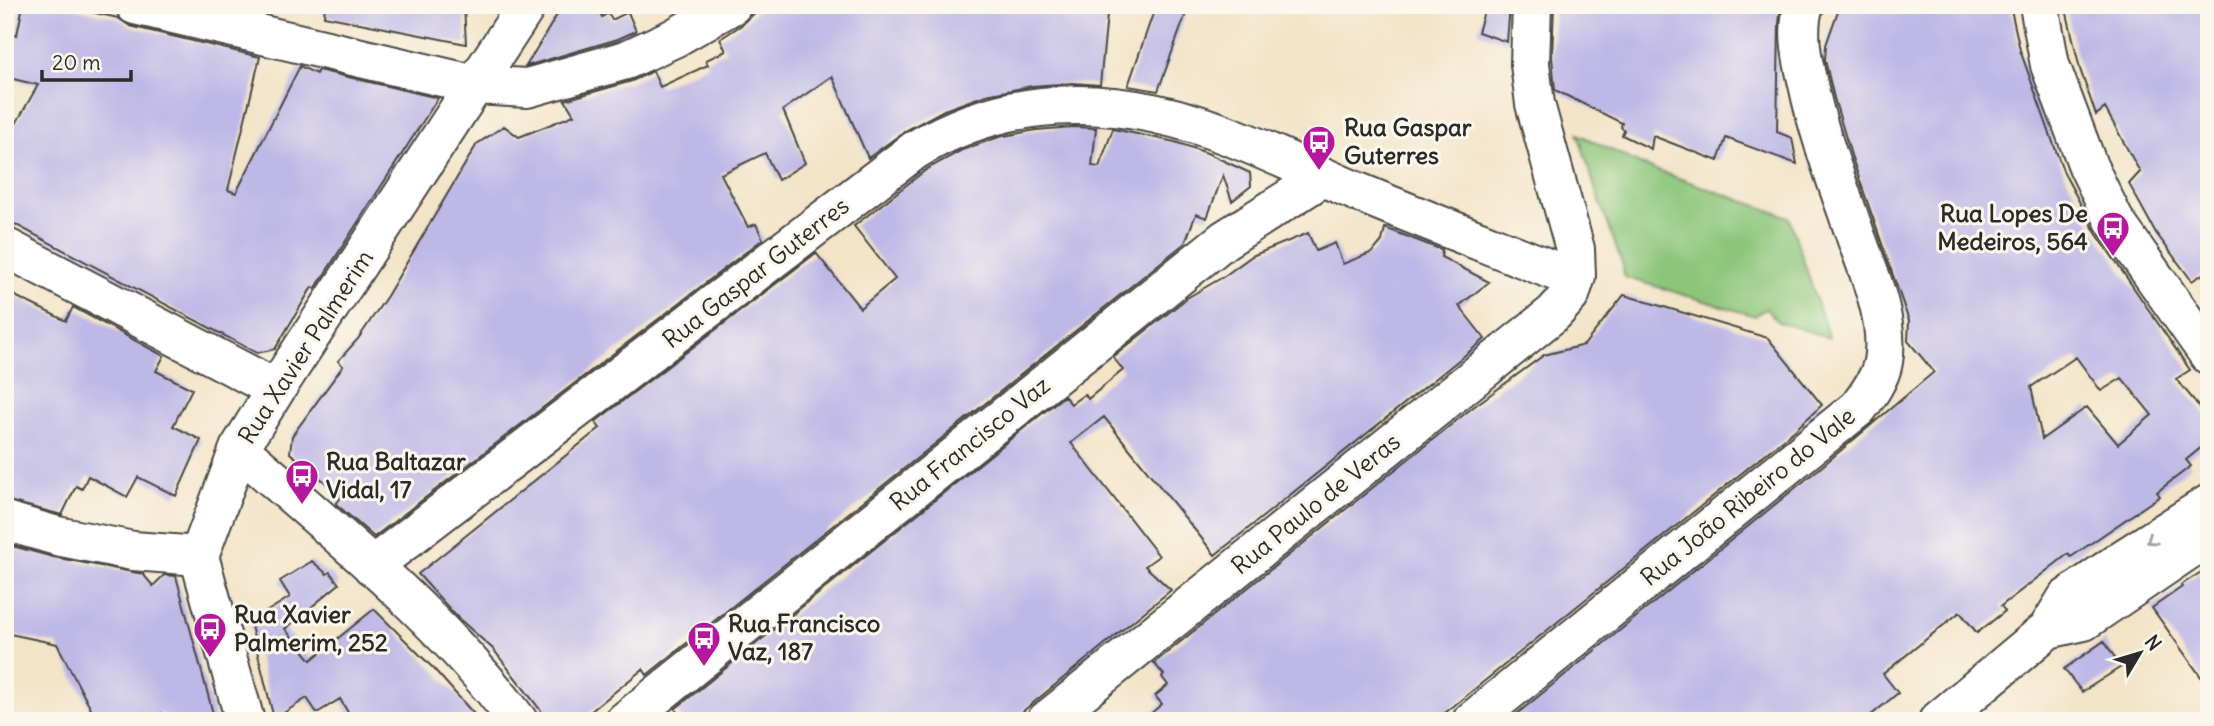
<svg xmlns="http://www.w3.org/2000/svg" width="2214" height="726" font-family="Delius,sans-serif">
<style>
.green{fill:#8dc67a;stroke:#5c7852;stroke-width:2}
.building{fill:#beb8e6;fill-rule:evenodd}
.lines{fill:none;stroke-linecap:round;stroke-linejoin:round}
.minor-casing{stroke:#494743;stroke-width:42}
.major-casing{stroke:#494743;stroke-width:42}
.minor{stroke:#fff;stroke-width:38}
.major{stroke:#fff;stroke-width:38}
.oneway{stroke:#a0a0a0}
.labels{text-anchor:middle;stroke-width:6;stroke-linejoin:round;paint-order:stroke}
.poi-label{font-size:24px;font-weight:bold;fill:#2b2b2b;stroke:#fbf7ec;text-anchor:start}
.street-label{font-size:24px;fill:#2b2b2b;stroke:#fbf7ec}
</style>
<rect width="100%" height="100%" fill="#fbf7ec"/>
<filter id="ink" filterUnits="userSpaceOnUse"><feTurbulence type="fractalNoise" baseFrequency=".0143" numOctaves="2"/><feDisplacementMap in="SourceGraphic" scale="14" xChannelSelector="R" yChannelSelector="G"/><feConvolveMatrix kernelMatrix="1 2 1 2 8 2 1 2 1" color-interpolation-filters="sRGB"/></filter>
<filter id="wash" filterUnits="userSpaceOnUse"><feTurbulence type="fractalNoise" baseFrequency=".00686" numOctaves="4" result="noise"/><feDisplacementMap in="SourceGraphic" scale="28" xChannelSelector="R" yChannelSelector="G"/><feGaussianBlur stdDeviation="1.57" result="paint"/><feColorMatrix in="noise" values="0 0 0 0 0 0 0 0 0 0 0 0 0 0 0 0 0 1.4 0 .05"/><feComposite in="paint" operator="in"/></filter>
<g filter="url(#wash)">
<rect width="100%" height="100%" fill="#f3e4c8"/>
<path class="green" d="M1578,134L1644,166L1789,217L1829,338L1778,322L1766,308L1755,316L1624,277L1623,266L1596,191Z"/>
<g id="blocks">
<path class="building" d="M23,5H60L118,18L130,26L260,57L228,190L236,193L300,66L316,74L318,70L438,98L315,289L312,287L275,349L257,353L5,219V143L38,85L9,78L11,66H5V33L17,35Z
M325,5H464L466,44L324,16Z
M563,5H596L602,17L608,13L612,20L628,12L636,31L618,39L526,66Z
M763,5H1108L1100,85L1073,83L1032,86L986,95L944,110L905,131L868,158L832,76L783,110L805,163L778,180L765,153L721,174L748,227L756,224L763,239L374,537L336,504L342,496L290,453L292,436L343,366L338,361L358,339L387,296L477,144L504,126L519,137L574,115L565,100L632,81L653,71L660,87L708,65L706,60L726,51L720,39L743,24Z
M1156,5H1189L1158,91L1128,86Z
M1486,5H1510L1507,42L1478,32Z
M1554,5H1781L1779,24L1777,132L1792,138L1797,164L1726,138L1718,161L1653,136L1651,149L1622,135L1624,130L1621,127L1622,123L1555,90L1552,57Z
M1840,5H2010L2020,50L2064,173L2096,233L2190,370L2176,379L2209,418V441L2186,460L2191,466L2157,492L2160,496L2071,557L2068,554L2001,606L2005,611L1977,633L1960,612L1883,674L1898,693L1864,721H1508L1820,468L1934,372L1908,341L1909,321L1851,155L1834,98L1825,60L1826,45ZM2076,357L2101,391L2122,378L2152,415L2118,444L2087,407L2042,439L2031,387Z
M2065,5H2209V270L2192,281L2156,233L2129,184L2140,172L2105,108L2096,115L2080,69Z
M1074,127L1096,128L1092,166L1099,167L1113,129L1175,142L1207,153L1250,173L1251,186L1232,201L1223,175L1207,218L1196,214L1185,243L647,675L643,669L579,721H549L493,649L457,617L418,574L600,428L595,422L816,253L860,308L895,279L854,226L927,169L962,150L999,137L1036,130Z
M1385,228L1442,250L1441,257L1489,282L1459,306L1485,339L1215,555L1104,417L1071,443L1159,556L1145,566L1171,590L1011,721H684L675,709L1064,396L1071,404L1085,394L1088,399L1123,370L1113,357L1187,298L1223,277L1252,256L1308,233L1316,251L1335,243L1343,264L1373,252L1382,241Z
M5,291L66,321L73,307L164,356L156,371L192,389L173,426L201,440L176,496L138,477L127,497L88,476L82,489L76,486L62,515L5,500Z
M1624,295L1768,338L1822,405L1795,430L1435,721H1142L1162,704L1155,696L1168,685L1162,677L1164,675L1154,663L1472,408L1544,355L1584,345Z
M5,544L53,557L143,574L153,586L164,575L176,576L215,721H165L162,713L136,721H97L57,644L5,633Z
M312,561L327,574L330,572L339,584L285,629L311,660L374,609L434,669L480,721H353L340,699L317,713L307,698L274,719L250,622L290,597L280,581Z
M2209,567V688L2152,608L2182,587L2181,585Z
M2104,641L2121,667L2082,692L2064,669Z"/>
</g>
</g>
<g filter="url(#ink)">
<use href="#blocks" fill-opacity="0" stroke="#494743" stroke-width="2"/>
<g class="lines">
<defs>
<path id="minor" d="M135,5L476,85L527,88L626,60L674,38L732,5
M2039,5L2050,65L2088,166L2114,220L2209,355
M5,247L276,389
M239,449C337,534 440,617 518,721
M5,521L57,536L133,551L199,556
M372,566L915,150C1017,88 1130,96 1237,139C1278,155 1317,175 1358,192C1430,222 1503,250 1575,279
M245,721L199,556L239,449L276,389L527,5
M625,721L1224,240L1323,177
M1046,721L1554,313L1570,295L1576,276L1575,249L1535,104L1530,64L1532,5
M1472,721L1858,408C1868,395 1880,379 1883,362C1890,320 1870,276 1856,237C1839,187 1819,137 1808,84C1802,59 1796,30 1804,5"/>
<path id="major" d="M2048,629L2084,621L2209,536
M1938,721L2048,629L2067,598L2123,559L2209,504"/>
</defs>
<use href="#minor" class="minor-casing"/>
<use href="#major" class="major-casing"/>
<use href="#minor" class="minor"/>
<use href="#major" class="major"/>
</g>
<defs><path id="oneway-chevron" d="M-2-3.5L2.5 0L-2 3.5" fill="none" stroke-width="1.6" stroke-linecap="round" stroke-linejoin="round" transform="scale(1.75)"/></defs>
<use class="oneway" href="#oneway-chevron" transform="translate(2151 540) rotate(146)"/>
</g>
<defs>
<symbol id="bus-pin" viewBox="-11 -11 22 30"><path d="M0 17L-7.5 6A9.5 9.5 0 1 1 7.5 6Z" fill="#b5179e" stroke="#fbf7ec"/><path d="M-5-6H5V4H4V6H2V4H-2V6H-4V4H-5ZM-3.5-4V0h7V-4ZM-3.5 1.2v1.5H-2V1.2ZM2 1.2v1.5H3.5V1.2Z" fill="#fff"/></symbol>
</defs>
<g fill-rule="evenodd">
<use href="#bus-pin" x="1300" y="123" width="38" height="52"/>
<use href="#bus-pin" x="2094" y="209" width="38" height="52"/>
<use href="#bus-pin" x="283" y="457" width="38" height="52"/>
<use href="#bus-pin" x="191" y="610" width="38" height="52"/>
<use href="#bus-pin" x="685" y="619" width="38" height="52"/>
</g>
<g class="labels">
<g class="poi-label">
<text x="1344" y="136">Rua Gaspar<tspan x="1344" dy="28">Guterres</tspan></text>
<text x="2088" y="222" text-anchor="end">Rua Lopes De<tspan x="2088" dy="28">Medeiros, 564</tspan></text>
<text x="326" y="470">Rua Baltazar<tspan x="326" dy="28">Vidal, 17</tspan></text>
<text x="234" y="623">Rua Xavier<tspan x="234" dy="28">Palmerim, 252</tspan></text>
<text x="728" y="632">Rua Francisco<tspan x="728" dy="28">Vaz, 187</tspan></text>
</g>
<g class="street-label">
<text transform="translate(756 273) rotate(-38)" y="8">Rua Gaspar Guterres</text>
<text transform="translate(306 347) rotate(-57)" y="8">Rua Xavier Palmerim</text>
<text transform="translate(970 444) rotate(-39)" y="8">Rua Francisco Vaz</text>
<text transform="translate(1748 497) rotate(-39)" y="8">Rua João Ribeiro do Vale</text>
<text transform="translate(1316 504) rotate(-39)" y="8">Rua Paulo de Veras</text>
</g>
</g>
<rect width="2214" height="726" fill="none" stroke="#fbf7ec" stroke-width="28"/>
<g transform="translate(2140 653) rotate(52)" stroke="#fbf7ec" stroke-width="5" paint-order="stroke">
<path d="M0-5L12 26L0 18L-12 26Z" fill="#2b2b2b"/>
<text y="-10" font-size="19" font-weight="bold" text-anchor="middle" fill="#2b2b2b">N</text>
</g>
<path d="M42 70v10h89v-10" fill="none" stroke="#2b2b2b" stroke-width="3.5"/>
<text x="52" y="70" font-size="21" fill="#2b2b2b" stroke="#fbf7ec" stroke-width="5" paint-order="stroke">20 m</text>
</svg>
